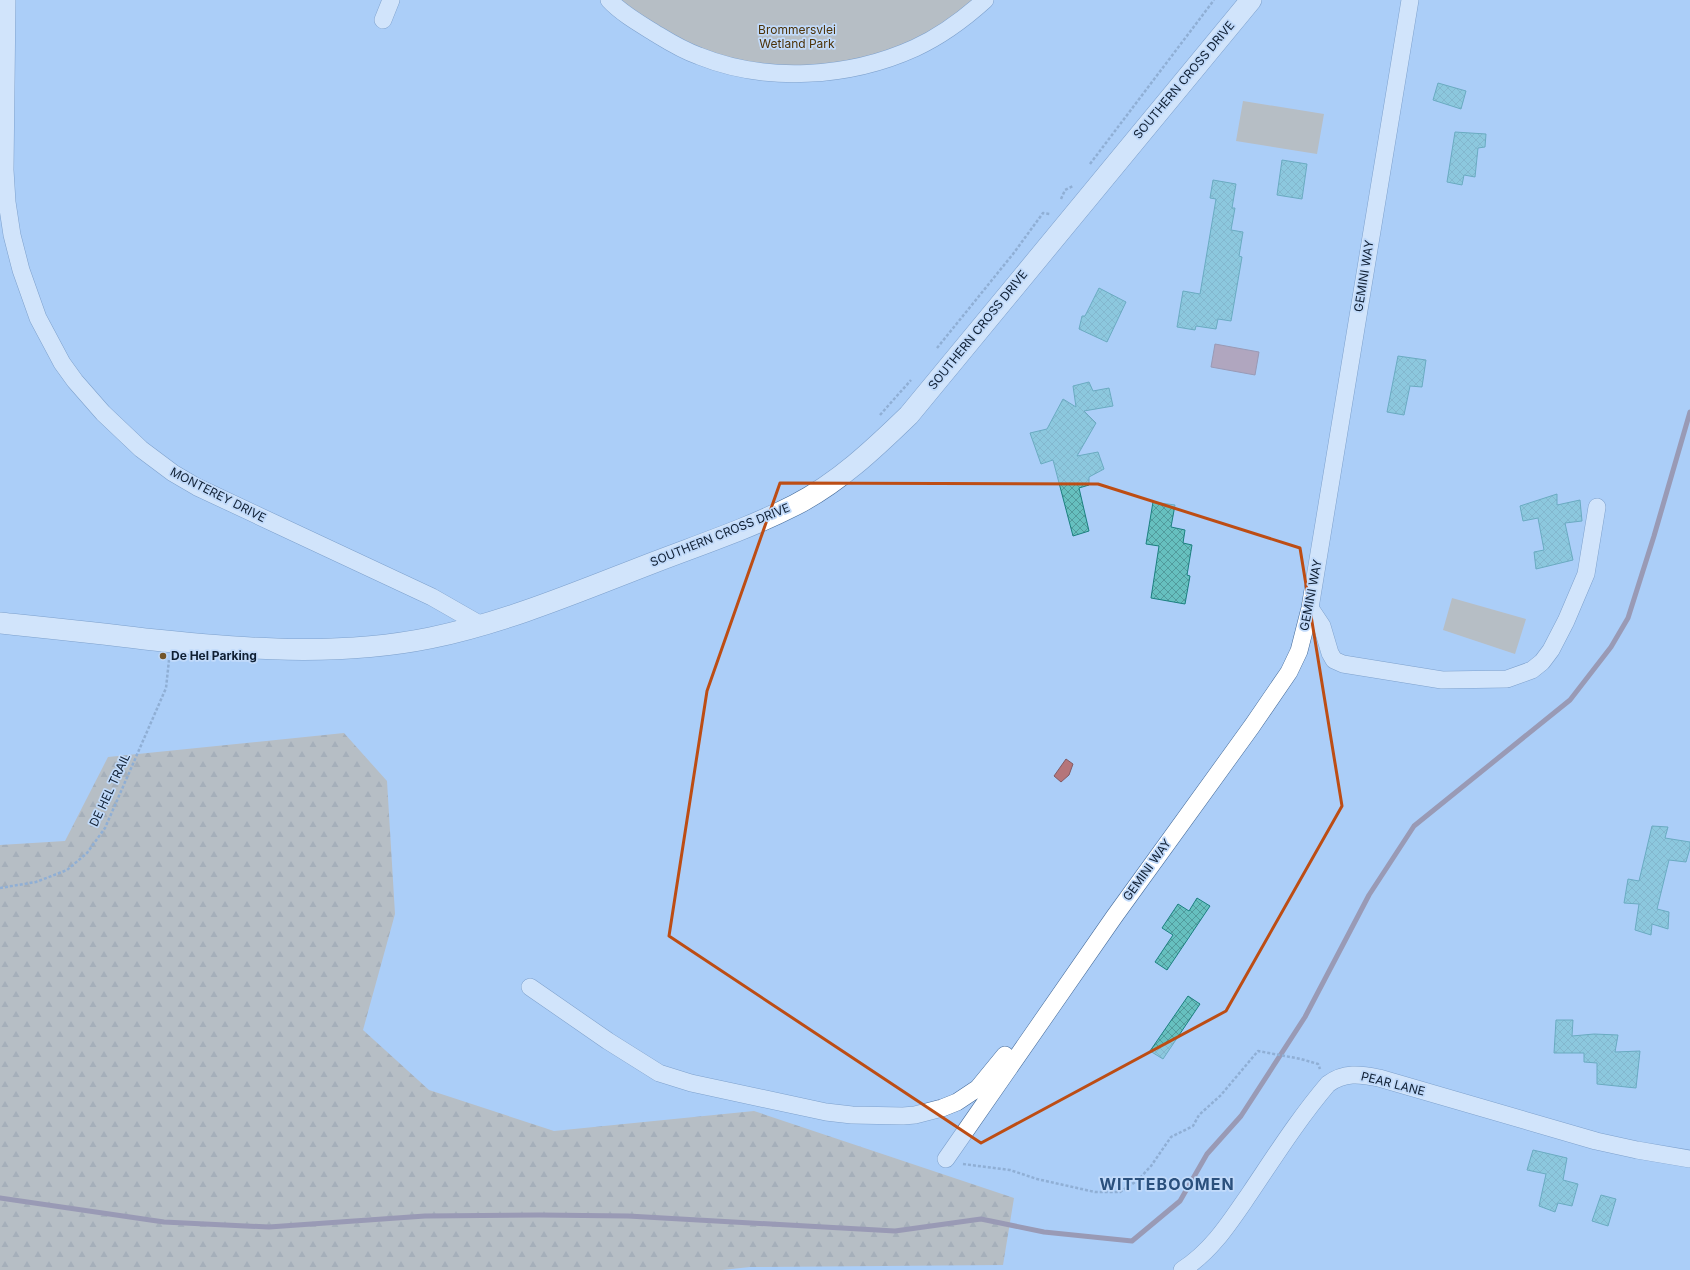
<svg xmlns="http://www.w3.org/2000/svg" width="1690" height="1270" font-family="Inter,sans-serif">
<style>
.forest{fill:url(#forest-firs)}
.green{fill:#c4aa87}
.water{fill:#b5757a;stroke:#835b65}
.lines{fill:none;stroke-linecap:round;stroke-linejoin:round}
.stream{stroke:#835b65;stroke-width:5}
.building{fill:url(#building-cross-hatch);stroke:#1b807f}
.minor-casing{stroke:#456b9a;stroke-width:18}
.tertiary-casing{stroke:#456b9a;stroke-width:22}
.path{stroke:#6e89aa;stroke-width:2.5;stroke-dasharray:3 2;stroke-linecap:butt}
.minor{stroke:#fff;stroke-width:17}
.tertiary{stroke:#fff;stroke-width:21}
.marked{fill:none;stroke:#bd4d14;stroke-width:3;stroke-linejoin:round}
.poi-dot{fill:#73552a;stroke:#c1dafa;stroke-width:1.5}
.labels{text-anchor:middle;stroke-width:3.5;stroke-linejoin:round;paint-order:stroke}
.park-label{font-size:12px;fill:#4c3207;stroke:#c1dafa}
.street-label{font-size:12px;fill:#0f1f33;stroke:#c1dafa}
.poi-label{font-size:12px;font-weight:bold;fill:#0f1f33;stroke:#c1dafa;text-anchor:start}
.district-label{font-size:16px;font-weight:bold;letter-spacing:1px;fill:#2a507d;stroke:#c1dafa}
</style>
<defs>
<pattern id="forest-firs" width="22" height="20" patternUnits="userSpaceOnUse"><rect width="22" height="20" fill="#c4aa87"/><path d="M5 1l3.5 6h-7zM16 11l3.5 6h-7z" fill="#9e8a6f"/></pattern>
<pattern id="building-cross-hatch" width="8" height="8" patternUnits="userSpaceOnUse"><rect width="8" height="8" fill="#66c0bf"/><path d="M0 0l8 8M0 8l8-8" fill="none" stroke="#529b9c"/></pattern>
</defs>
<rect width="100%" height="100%" fill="#accef8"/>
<path class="forest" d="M344,733L387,781L395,914L363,1030L429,1090L554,1131L754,1111L1014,1198L1003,1265L750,1267L722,1270H0V845L65,841L108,757Z"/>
<path class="green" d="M609,0H985L940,35L829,71L699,56Z
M1243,101L1324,114L1317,154L1236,141Z
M1452,598L1526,619L1515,654L1443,630Z"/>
<path class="water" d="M1215,344L1259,352L1255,375L1211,367Z
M1066,759L1073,764L1069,775L1061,782L1054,776Z"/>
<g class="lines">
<path class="stream" d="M0,1198L164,1222L269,1227L425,1216L539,1215L628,1216L895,1231L981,1219L1044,1232L1132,1241L1180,1201L1207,1154L1241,1116L1305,1017L1369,895L1414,826L1570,700L1611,647L1628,618L1654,536L1690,412"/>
</g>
<path class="building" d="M1438,83L1466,91L1461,109L1433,100Z
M1455,132L1486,134L1485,147L1478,148L1475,177L1464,175L1462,185L1447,182Z
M1282,160L1307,164L1302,199L1277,195Z
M1213,180L1236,184L1232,208H1235L1231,230L1243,232L1239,256L1242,257L1231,321L1218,319L1216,329L1196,326L1195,330L1177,327L1183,291L1200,294L1216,199L1210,198Z
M1099,288L1126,302L1107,342L1079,329L1082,316H1085Z
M1398,356L1426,360L1422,387L1410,386L1404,415L1387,412Z
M1089,382L1093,391L1109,388L1113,406L1084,411L1096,423L1077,456L1098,452L1104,469L1089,477V485L1079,488L1089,531L1073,536L1053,460L1041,464L1030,433L1047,429L1063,399L1076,407L1073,386Z
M1557,494V505L1580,500L1582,521L1565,523L1573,560L1536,569L1534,552L1544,550L1538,518L1523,521L1520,506Z
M1153,502L1175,505L1171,527L1185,530L1183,543L1192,545L1187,575L1190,576L1185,604L1151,598L1159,546L1146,544Z
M1652,826L1668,827L1665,838L1690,842V848L1686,862L1669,860L1657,909L1669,912L1668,929L1652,924L1651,935L1635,930L1639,904L1624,903L1628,879L1639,881Z
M1197,898L1210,906L1167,970L1155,962L1173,935L1162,928L1178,904L1189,911Z
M1188,996L1200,1004L1163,1059L1150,1051Z
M1556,1020H1573L1572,1036L1594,1034L1618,1035L1615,1052L1640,1051L1636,1088L1597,1084V1063L1584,1062V1053H1554Z
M1533,1150L1567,1158L1563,1180L1578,1184L1572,1206L1558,1203L1555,1212L1539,1206L1546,1174L1527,1170Z
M1601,1195L1616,1199L1608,1226L1592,1221Z"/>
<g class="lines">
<defs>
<path id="minor" d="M7,0L5,170L7,202L12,235L21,270L38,318L62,363L75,381L103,413L141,449L173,473L197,487L278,525L432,597L481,625
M609,0C622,14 642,25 658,35C671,43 685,51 699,56C766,83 849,78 915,48C941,36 964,19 985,0
M383,20L391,0
M1310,608L1322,626L1330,653L1334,660L1343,664L1442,680L1507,679L1532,670L1542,662L1551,650L1566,621L1586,574L1597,507
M530,987L608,1041L659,1073L691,1083L826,1112L852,1115L903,1116L915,1115L942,1108L957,1102L978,1088L1005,1055
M946,1159L1114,917L1252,726L1289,672L1299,651L1310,608L1410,0
M1182,1270C1212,1251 1230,1222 1250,1193C1275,1156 1299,1118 1328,1084C1344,1072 1360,1074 1379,1078L1596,1141L1637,1150L1690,1159"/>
<path id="tertiary" d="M0,623C48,628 97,633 145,639C240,649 336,657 430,638C508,622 582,590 655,562C702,544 750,528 795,505C838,483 874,449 909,415L1251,0"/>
</defs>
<use href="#minor" class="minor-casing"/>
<use href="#tertiary" class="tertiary-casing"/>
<path class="path" d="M1090,164L1214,0
M1061,199L1065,190L1073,186
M937,348L1013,254L1043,213L1050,214
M880,415L911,380
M0,888L36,882L67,870L87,853L105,828L166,688L169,660
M963,1164L1010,1170L1037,1179L1095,1192H1120L1138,1180L1151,1166L1171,1137L1193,1126L1199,1115L1221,1095L1258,1051L1301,1059L1318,1064L1320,1069"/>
<use href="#minor" class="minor"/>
<use href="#tertiary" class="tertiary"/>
</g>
<path d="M0 0H1690V1270H0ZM780,483L1098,484L1300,548L1342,806L1226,1011L981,1143L669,936L707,691Z" fill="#accef8" fill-opacity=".55" fill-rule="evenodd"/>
<path class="marked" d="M780,483L1098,484L1300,548L1342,806L1226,1011L981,1143L669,936L707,691Z"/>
<circle class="poi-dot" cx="163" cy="656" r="4"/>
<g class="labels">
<g class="park-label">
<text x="797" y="34">Brommersvlei<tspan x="797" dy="14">Wetland Park</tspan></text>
</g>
<g class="street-label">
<text transform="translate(1184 80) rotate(-50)" y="4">SOUTHERN CROSS DRIVE</text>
<text transform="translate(1364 276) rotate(-81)" y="4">GEMINI WAY</text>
<text transform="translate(978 330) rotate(-51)" y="4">SOUTHERN CROSS DRIVE</text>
<text transform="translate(218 495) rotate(27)" y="4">MONTEREY DRIVE</text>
<text transform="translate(720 535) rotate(-22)" y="4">SOUTHERN CROSS DRIVE</text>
<text transform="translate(1311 595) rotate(-79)" y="4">GEMINI WAY</text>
<text transform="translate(110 790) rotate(-65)" y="4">DE HEL TRAIL</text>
<text transform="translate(1147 870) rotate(-54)" y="4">GEMINI WAY</text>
<text transform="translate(1393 1084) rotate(14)" y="4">PEAR LANE</text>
</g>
<g class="poi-label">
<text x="171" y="660">De Hel Parking</text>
</g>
<g class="district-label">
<text x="1167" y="1190">WITTEBOOMEN</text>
</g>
</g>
</svg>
